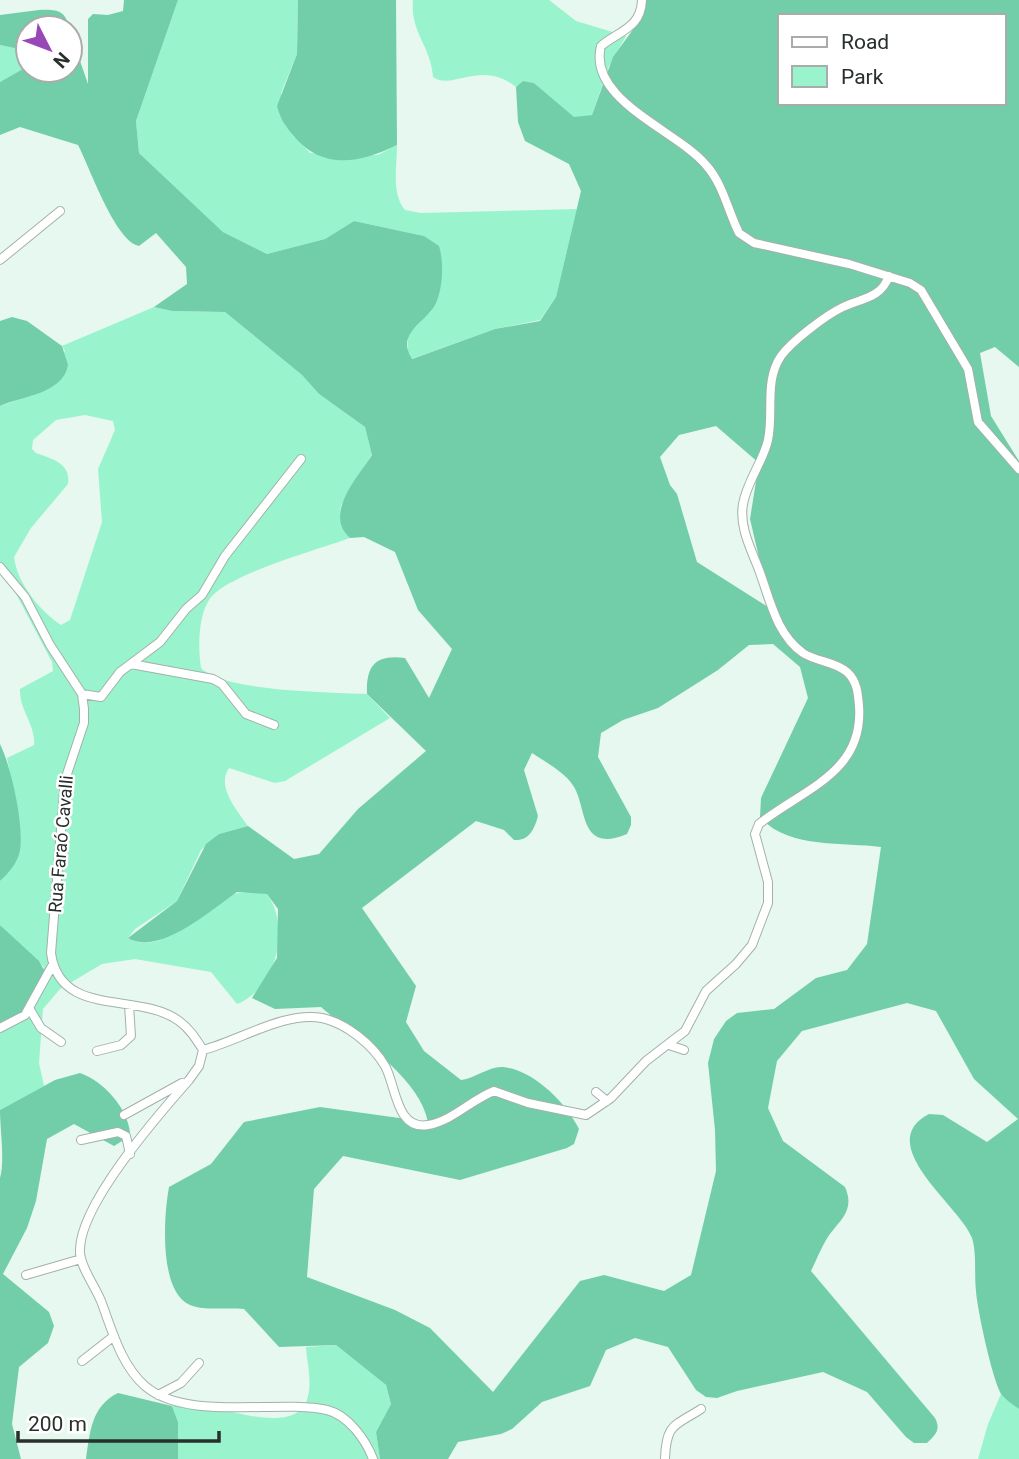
<svg xmlns="http://www.w3.org/2000/svg" width="1019" height="1459" font-family="Roboto,sans-serif">
<style>
.green{fill:#99f4cd;fill-rule:evenodd}
.forest{fill:#72cea8;fill-rule:evenodd}
.lines{fill:none;stroke-linecap:round;stroke-linejoin:round}
.minor-casing{stroke:#a2b2aa;stroke-width:10}
.minor{stroke:#fff;stroke-width:8}
.labels{text-anchor:middle;stroke-width:5;stroke-linejoin:round;paint-order:stroke}
.street-label{font-size:18px;fill:#282f2c;stroke:#fff}
</style>
<rect width="100%" height="100%" fill="#e6f8ef"/>
<path class="green" d="M178,0H298L297,54L281,93L285,125L310,153L378,155L397,145C397,167 391,193 405,210L421,213L577,209L556,297L540,320L495,329L411,359L408,354V335L431,311L439,291L442,264L424,236L354,221L325,239L267,254L223,232L139,153L136,121Z
M413,0H549L576,21L626,36L609,66L592,115L574,118L534,83L523,81L516,87C481,59 453,91 433,77C431,46 410,33 413,0Z
M0,45L28,51V66L0,82Z
M154,307L172,311L225,312L302,375L319,394L365,427L372,454L341,505C339,515 342,531 350,538C320,549 224,575 209,600C198,617 198,648 201,668C225,692 331,692 367,694L390,718L285,781L275,783L229,768C216,787 237,810 248,826L219,834L201,850L177,901L135,929L128,938C166,960 209,897 239,893C248,891 258,893 267,894C291,927 277,988 237,1004L211,972L135,959L102,964L60,989L43,1009L39,1063L44,1086L0,1110V1028L44,967L0,925V881C32,847 15,801 7,758L34,745C36,725 19,710 20,689L53,671L52,662L13,588L0,574V406L33,395L65,351L62,346ZM85,415L113,421L115,430L98,469L102,522L70,620L61,625C40,611 17,583 14,557L31,528L68,484C71,463 52,459 36,453L32,449L33,440L56,420Z
M336,1345L386,1385L391,1404L376,1432L380,1459H178V1422L172,1406C183,1406 194,1405 205,1406C231,1410 300,1436 308,1396C312,1381 307,1362 306,1347Z
M1001,1394L1019,1409V1459H978L988,1424Z"/>
<path class="forest" d="M124,0H178L136,121L139,153L223,232L267,254L325,239L354,221L424,236L439,246C444,262 443,287 436,303C427,323 395,332 412,359L495,329L540,321L556,297L581,191L569,164L525,141L518,122L516,87L523,81L534,83L574,117L592,115L613,57L637,24L643,0H1019V367L995,347L980,353L991,416L1019,461V1409C1013,1405 1006,1400 1002,1395C993,1383 977,1308 976,1291C974,1274 977,1254 972,1238C962,1208 871,1144 929,1114L943,1115L987,1142L1018,1119L974,1079L936,1011L907,1003L802,1031L777,1061L768,1108L783,1141L845,1187C856,1212 838,1221 826,1240C820,1250 816,1261 811,1271L935,1418C941,1430 936,1434 927,1443H914L906,1437L867,1392L823,1372L737,1391L717,1398L706,1397L696,1390L668,1347L635,1338L606,1350L590,1386L542,1402L512,1429L501,1434L458,1442L448,1459H380L376,1432L391,1404L386,1385L336,1345L279,1347L244,1309C228,1307 204,1311 190,1305C158,1291 164,1214 169,1187L211,1164L244,1122L320,1107L428,1122C420,1077 353,1035 321,1007L275,1009L252,998L277,958L278,909L267,894L237,892C212,909 159,957 128,938L177,901L206,844L219,834L248,826L294,859L319,854L358,809L426,751L367,694C366,666 375,654 405,658L429,698L452,649L418,610L395,552L364,537L350,538C323,514 358,477 372,455L365,427L319,394L302,375L225,312L172,311L154,307L187,284L186,267L156,233L139,246C115,241 90,168 78,145L20,127L0,135V82L28,66V70H70V32L88,84V19L93,14L108,15L123,11ZM779,16H1003V103H779ZM716,426L759,463L750,519L771,609L697,562L677,494L670,485L660,457L679,435ZM773,644L800,667L808,698L761,798L760,817C787,849 844,842 881,847L867,944L847,970L816,978L774,1009L737,1013L726,1021L714,1039L708,1063L715,1130L716,1171L691,1275L664,1291L604,1275L580,1281L493,1392L430,1328L395,1310L307,1277L314,1189L343,1156L460,1180L567,1148L574,1144L579,1129C566,1103 534,1070 503,1067C489,1066 476,1078 461,1080L424,1051L406,1022L416,986L362,908L476,821L504,830L514,840C529,841 534,830 538,816L524,770L532,753C544,761 564,772 572,784C588,804 577,855 627,834L631,825V817L598,757L601,733L623,720L658,708L718,670L749,645Z
M298,0H396L397,145C359,164 321,170 293,135C285,126 280,118 277,106L297,54Z
M39,10C56,9 66,10 69,28H28V51L0,45V15Z
M12,317L27,321L62,346L68,365C63,394 22,396 0,406V321Z
M0,744C11,766 24,824 20,850C18,862 9,873 0,881Z
M0,925L39,961L48,977C41,1001 20,1015 0,1028Z
M80,1073C103,1081 127,1107 130,1132L127,1138L114,1146L74,1124L47,1139L36,1201L27,1228L3,1274L49,1312L54,1326L48,1343L19,1367L12,1424L21,1459H0V1178C5,1161 0,1130 0,1110L55,1080Z
M118,1393L172,1406L178,1422V1459H86C90,1433 91,1406 118,1393Z"/>
<g class="lines">
<defs>
<path id="minor" d="M642,0C641,28 619,31 601,46C587,100 678,131 706,165C723,184 728,211 739,233L754,243L849,264L910,283L921,290L968,369L978,422L1019,469
M0,260L60,211
M0,567L25,597L50,645L82,694L84,709V723L65,780L51,953C60,1019 138,991 179,1021C190,1029 196,1039 203,1050
M131,664L213,679L222,684L246,714L274,725
M82,694L101,697L120,672L160,642L186,609L202,595L225,556L301,459
M29,1008L41,1028L61,1042
M0,1028L25,1015L52,966
M669,1045L684,1050
M203,1050C239,1041 284,1011 322,1018C346,1023 373,1045 385,1066C396,1085 396,1131 428,1125C452,1121 471,1100 494,1091L528,1103L586,1115L611,1098L646,1061L685,1031L706,991L736,964L752,945L768,903V882L755,834L759,824C803,789 864,773 859,706C858,693 857,681 847,672C834,661 817,662 803,653C776,634 770,599 759,570C751,549 739,527 743,504C747,481 763,462 768,440C774,412 764,381 781,356C792,341 826,315 843,307C863,298 881,298 889,276
M203,1050L199,1066L189,1080C158,1115 77,1207 80,1253C81,1268 95,1286 101,1301C112,1330 121,1365 145,1386C187,1422 277,1399 327,1410C348,1415 366,1440 373,1459
M97,1051L121,1045L131,1036L129,1005
M596,1092L607,1101
M124,1115L182,1083
M81,1140L118,1132L126,1136L130,1154
M26,1275L81,1259
M82,1361L114,1336
M158,1395L181,1383L199,1363
M665,1459C666,1423 675,1426 701,1409"/>
</defs>
<use href="#minor" class="minor-casing"/>
<use href="#minor" class="minor"/>
</g>
<g class="labels">
<g class="street-label">
<text transform="translate(61 844) rotate(-85)" y="6">Rua Faraó Cavalli</text>
</g>
</g>
<rect x="778" y="14" width="228" height="91" fill="#ffffff" stroke="#a9acab" stroke-width="2"/>
<rect x="792" y="37" width="35" height="10" fill="#ffffff" stroke="#a9acab" stroke-width="2"/>
<text x="841" y="49" font-size="21" fill="#282f2c">Road</text>
<rect x="792" y="66" width="35" height="21" fill="#99f4cd" stroke="#a9acab" stroke-width="2"/>
<text x="841" y="84" font-size="21" fill="#282f2c">Park</text>
<g transform="translate(49 49) rotate(132)"><circle r="33" fill="#ffffff" stroke="#a9acab" stroke-width="2"/>
<path d="M0-5L12 26L0 18L-12 26Z" fill="#9747b6"/>
<text y="-10" font-size="19" font-weight="bold" text-anchor="middle" fill="#282f2c">N</text>
</g>
<path d="M18 1431v10h201v-10" fill="none" stroke="#282f2c" stroke-width="3.5"/>
<text x="28" y="1431" font-size="21" fill="#282f2c" stroke="#ffffff" stroke-width="5" paint-order="stroke">200 m</text>
</svg>
